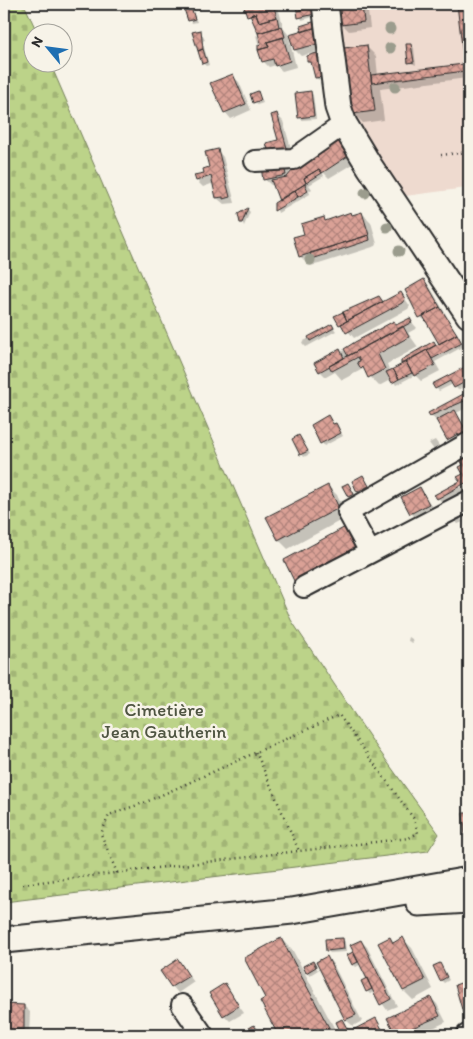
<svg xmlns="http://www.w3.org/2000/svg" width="473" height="1039" font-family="Itim,sans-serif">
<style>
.built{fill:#eedacf}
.cemetery{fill:url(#cemetery-stones);stroke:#747f5a}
.shadow{fill:#0003}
.building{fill:url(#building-cross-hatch);stroke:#2b2b2b}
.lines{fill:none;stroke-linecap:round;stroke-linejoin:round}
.minor-casing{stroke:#2b2b2b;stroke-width:24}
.major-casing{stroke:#2b2b2b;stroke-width:29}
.path{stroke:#2b2b2b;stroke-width:2.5;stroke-dasharray:1 4;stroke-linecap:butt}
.minor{stroke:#f7f3e8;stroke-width:20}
.major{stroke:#f7f3e8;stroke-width:25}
.tree{fill:#9b9c8d}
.labels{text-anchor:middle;stroke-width:5;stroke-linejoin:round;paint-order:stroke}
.park-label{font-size:19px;fill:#4f5542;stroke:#f7f3e8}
</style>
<defs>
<pattern id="cemetery-stones" width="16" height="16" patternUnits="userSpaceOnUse" patternTransform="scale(1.25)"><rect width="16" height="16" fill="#bcd389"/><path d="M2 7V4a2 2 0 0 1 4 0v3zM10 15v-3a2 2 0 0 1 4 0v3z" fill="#a2b576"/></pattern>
<pattern id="building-cross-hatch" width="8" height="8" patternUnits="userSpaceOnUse" patternTransform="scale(1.25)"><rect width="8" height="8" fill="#daa196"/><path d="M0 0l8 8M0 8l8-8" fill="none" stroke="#b1837b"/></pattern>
</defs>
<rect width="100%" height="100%" fill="#f7f3e8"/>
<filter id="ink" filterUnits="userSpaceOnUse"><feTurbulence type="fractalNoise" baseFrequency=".02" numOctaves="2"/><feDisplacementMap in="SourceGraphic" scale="10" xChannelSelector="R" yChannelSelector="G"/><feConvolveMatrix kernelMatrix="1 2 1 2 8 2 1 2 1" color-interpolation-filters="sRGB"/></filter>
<g filter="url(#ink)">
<path class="built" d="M339,4H469V193L466,188L405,196L352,114Z"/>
<path class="cemetery" d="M4,4H24L37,32H32V62L50,63L291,620L373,742L439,834L428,851L4,902Z"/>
<path class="shadow" d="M245,4H277L284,29L288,34L296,67L282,71L276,65L269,67L263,61L256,35L261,38Z
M297,4H313L317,16L302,20Z
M340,4H367L370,28L349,31L342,24Z
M458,4H469V95L467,78L380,89L384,120L363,123L353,113L367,47L376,56L378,76L465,65Z
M191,8L197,22L192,23L186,10Z
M200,31L205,40L202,41L209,65L206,66L203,63Z
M304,32L324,50L301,56L295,50Z
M411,45L414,48L416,65L409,62Z
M308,57L325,79L319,80L316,78L313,64L308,62Z
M232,76L239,82L251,110L231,119L225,112Z
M258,92L263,103L257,105L252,94Z
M311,92L313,95L316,119L302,120L299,117Z
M277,115L283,121L295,162H282L289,170L290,175L337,140L354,163L329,178L322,171L324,176L309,185L312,189L309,191L310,194L278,213L275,204L280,201L274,185H271L264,179L279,141Z
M217,150L223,157L235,203L224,204L217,198L214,183L203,187L197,181L210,168Z
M248,210L250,212L244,226L239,214Z
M362,213L371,222L377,244L376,246L319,264L310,266L300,256L305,235L323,218L327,222Z
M424,281L430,287L464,346L435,362L440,371L421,381L415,375L396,385L392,379L379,386L363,369L342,380L335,372L326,377L320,371L341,352L409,319L417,328L408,333L418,347L387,364L390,372L402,365V361L434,342L436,345L441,344L428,322L420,317Z
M401,293L410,306L408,309L354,338L336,317L371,299L373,301L379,297L384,302Z
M332,326L336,331L306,347L303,344L302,342Z
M467,371L469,384L458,390L453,384L439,391L436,388Z
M469,392V407L456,413L469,433V447L454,445L430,413Z
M328,417L334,425L338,427L343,436L324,446L312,425Z
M299,436L310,454L304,457L293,439Z
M435,440L440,447L434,450L429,443Z
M469,453V479L458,486L460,488L469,482V490L444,505L436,495L461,481Z
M363,477L370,489L361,494L358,491Z
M348,484L356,497L351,499L349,496Z
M328,486L337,495L347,517L288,549L279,540Z
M420,489L435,511L418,519L411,513Z
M459,517L463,522L458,524L454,520Z
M409,637L412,639L413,643L408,641Z
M390,938L394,943L403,939L412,948L433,989L413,1000L404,991L380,944Z
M281,939L293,951L338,1035H280L261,1001L267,998Z
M343,939L345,942L346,952L330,953L327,950Z
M361,941L367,947L397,1006L387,1010L374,992L370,994L367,991L368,979L361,964L356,967L353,964V953L357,957Z
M327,958L333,964L362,1021L353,1026L346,1020L318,962Z
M178,961L194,982L178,993L172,986Z
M313,963L318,970L310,975L307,972Z
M440,964L449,980L444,983L441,980Z
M469,981V1017L464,1012L456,986Z
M224,985L244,1013L230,1021L224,1015Z
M431,998L437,1004L446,1022L418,1035H397L388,1018Z
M4,1005L24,1006L30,1012L29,1035H5Z
M376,1019L387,1035H344L337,1022L342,1020L349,1033Z"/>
<path class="building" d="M243,4H273L277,17L259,22L256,13L247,16Z
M295,4H312L314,6L297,11Z
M339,4H362L364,22L341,25Z
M457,4H469V105L464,64Z
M314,6L315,14L298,18L297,11Z
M191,7L195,19L188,21L184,9Z
M256,13L259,22L277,17L279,27L258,33L250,15Z
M316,21L317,27L302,32L300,26Z
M282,26L285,37L267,42L269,47L258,50V45L261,44L258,33Z
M317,27L318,44L294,50L289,35Z
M201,30L203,49L198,51L192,32Z
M283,37L290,61L275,66L273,59L262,62L258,50L269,47L267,42Z
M406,44H411L414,62L408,63Z
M367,45L375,111L352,114L344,48Z
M203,49L207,62L202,64L198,51Z
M320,52L323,77L315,78L311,62H307V56Z
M464,64L465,71L372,83L371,75Z
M233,74L246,104L224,113L210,83Z
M258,91L261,100L253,103L250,94Z
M311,91L314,116L298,118L295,93Z
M277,113L289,155L270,157L266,143L278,140L271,115Z
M338,139L348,156L322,173L319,169L304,178L306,183L279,201L271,180L287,177L297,165Z
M218,149L230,197L223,199V197L216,198L211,176L196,181L194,175L204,173L203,169L209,167L205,152Z
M283,162L286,175L263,180L261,167Z
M319,169L322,173L306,183L304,178Z
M305,184L308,191L298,197L295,190Z
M295,190L298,197L274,211V203Z
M248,208L242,223H240L238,214Z
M351,212L352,215L362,212L369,235L299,257L293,237L304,234L301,224L324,217L325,221Z
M369,235L370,240L312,259L310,253Z
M424,279L440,307L419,318L405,290Z
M401,292L405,299L402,303L346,333L341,324Z
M379,296L383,302L347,321L343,312Z
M440,307L457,334L439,344L423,316Z
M343,312L347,321L339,325L334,316Z
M410,318L412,322L348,356L344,349L355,342L394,321L396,325Z
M332,324L334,328L310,341L308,337Z
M403,326L409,337L378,354L385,369L368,378L363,367L361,369L357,362L360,361L358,357L332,371L329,366Z
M457,334L462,343L432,359L427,350Z
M434,341L436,345L401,364V360Z
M340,349L344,358L319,372L314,363Z
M427,350L435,365L414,376L406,362Z
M406,362L412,373L399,379L393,369Z
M465,367L469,374V380L454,388L450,381L435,389L432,384Z
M393,369L399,379L392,383L386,372Z
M469,391V399L430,416L428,413Z
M455,410L469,436L463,443L458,434L447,440L436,420Z
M328,415L333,424L336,423L341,433L320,444L311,425Z
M299,435L308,451L300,455L292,439Z
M469,452V481L437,499L434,495L460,481L457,477L463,474L459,467L463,465L459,457Z
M363,475L369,486L357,492L352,481Z
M348,483L354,494L348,497L342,486Z
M328,485L339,508L278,540L266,517Z
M420,487L429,504L410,514L401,497Z
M351,524L362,547L295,583L284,560Z
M463,813H469V836H465Z
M390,937L393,943L403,937L425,980L403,991L378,943Z
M281,938L284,944L333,1035H307L304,1030L293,1035H278L260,1001L265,998L244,958Z
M343,938L344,949L326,951L325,939Z
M361,940L391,999L380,1005L350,945Z
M353,952L358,962L352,965L347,955Z
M327,956L356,1015L345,1020L316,962Z
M178,959L189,976L171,987L160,971Z
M313,961L316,967L306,973L303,966Z
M440,963L447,977L440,981L433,966Z
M367,978L372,989L366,992L361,981Z
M469,980V1011L463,1013L455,985Z
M225,983L239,1006L223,1016L209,993Z
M431,997L440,1016L396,1035L387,1018Z
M4,1004L24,1005V1030H16V1035H4Z
M376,1018L385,1035H350L349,1032Z
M342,1019L349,1032L350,1035H342L336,1022Z
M254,1025L261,1035H238Z"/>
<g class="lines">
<defs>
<path id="minor" d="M255,161L294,159L344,124
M370,552L348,512L469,443
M304,587L469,501
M182,1005L203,1035
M467,1035L469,1034"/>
<path id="major" d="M325,4L338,107L344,124L370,167L469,315
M419,903L469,900
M4,940L292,911L469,880"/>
</defs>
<use href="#minor" class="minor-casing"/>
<use href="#major" class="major-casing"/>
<path class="path" d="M441,155L469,152
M117,873L101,834L109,815L146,802L339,715L414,819L418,833L409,838L299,851
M23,884L299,851L256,752"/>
<use href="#minor" class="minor"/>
<use href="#major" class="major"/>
</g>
<g class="tree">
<circle cx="390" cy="29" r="5.5"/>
<circle cx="390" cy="48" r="5.5"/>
<circle cx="395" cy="87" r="5.5"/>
<circle cx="365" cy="193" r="5.5"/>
<circle cx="387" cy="227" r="5.5"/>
<circle cx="399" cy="251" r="5.5"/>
<circle cx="310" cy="260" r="5.5"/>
</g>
</g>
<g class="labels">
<g class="park-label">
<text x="164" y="716">Cimetière<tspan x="164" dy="22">Jean Gautherin</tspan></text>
</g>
</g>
<rect width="473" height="1039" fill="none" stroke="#f7f3e8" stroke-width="20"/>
<rect x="10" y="10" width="453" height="1019" fill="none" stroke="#2b2b2b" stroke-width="2" filter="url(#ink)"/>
<g transform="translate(48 48) rotate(299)"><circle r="24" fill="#f7f3e8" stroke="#a5a39c"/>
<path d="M0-4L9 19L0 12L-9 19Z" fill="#1f6fb2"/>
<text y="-8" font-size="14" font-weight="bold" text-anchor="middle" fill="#2b2b2b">N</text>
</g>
</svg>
